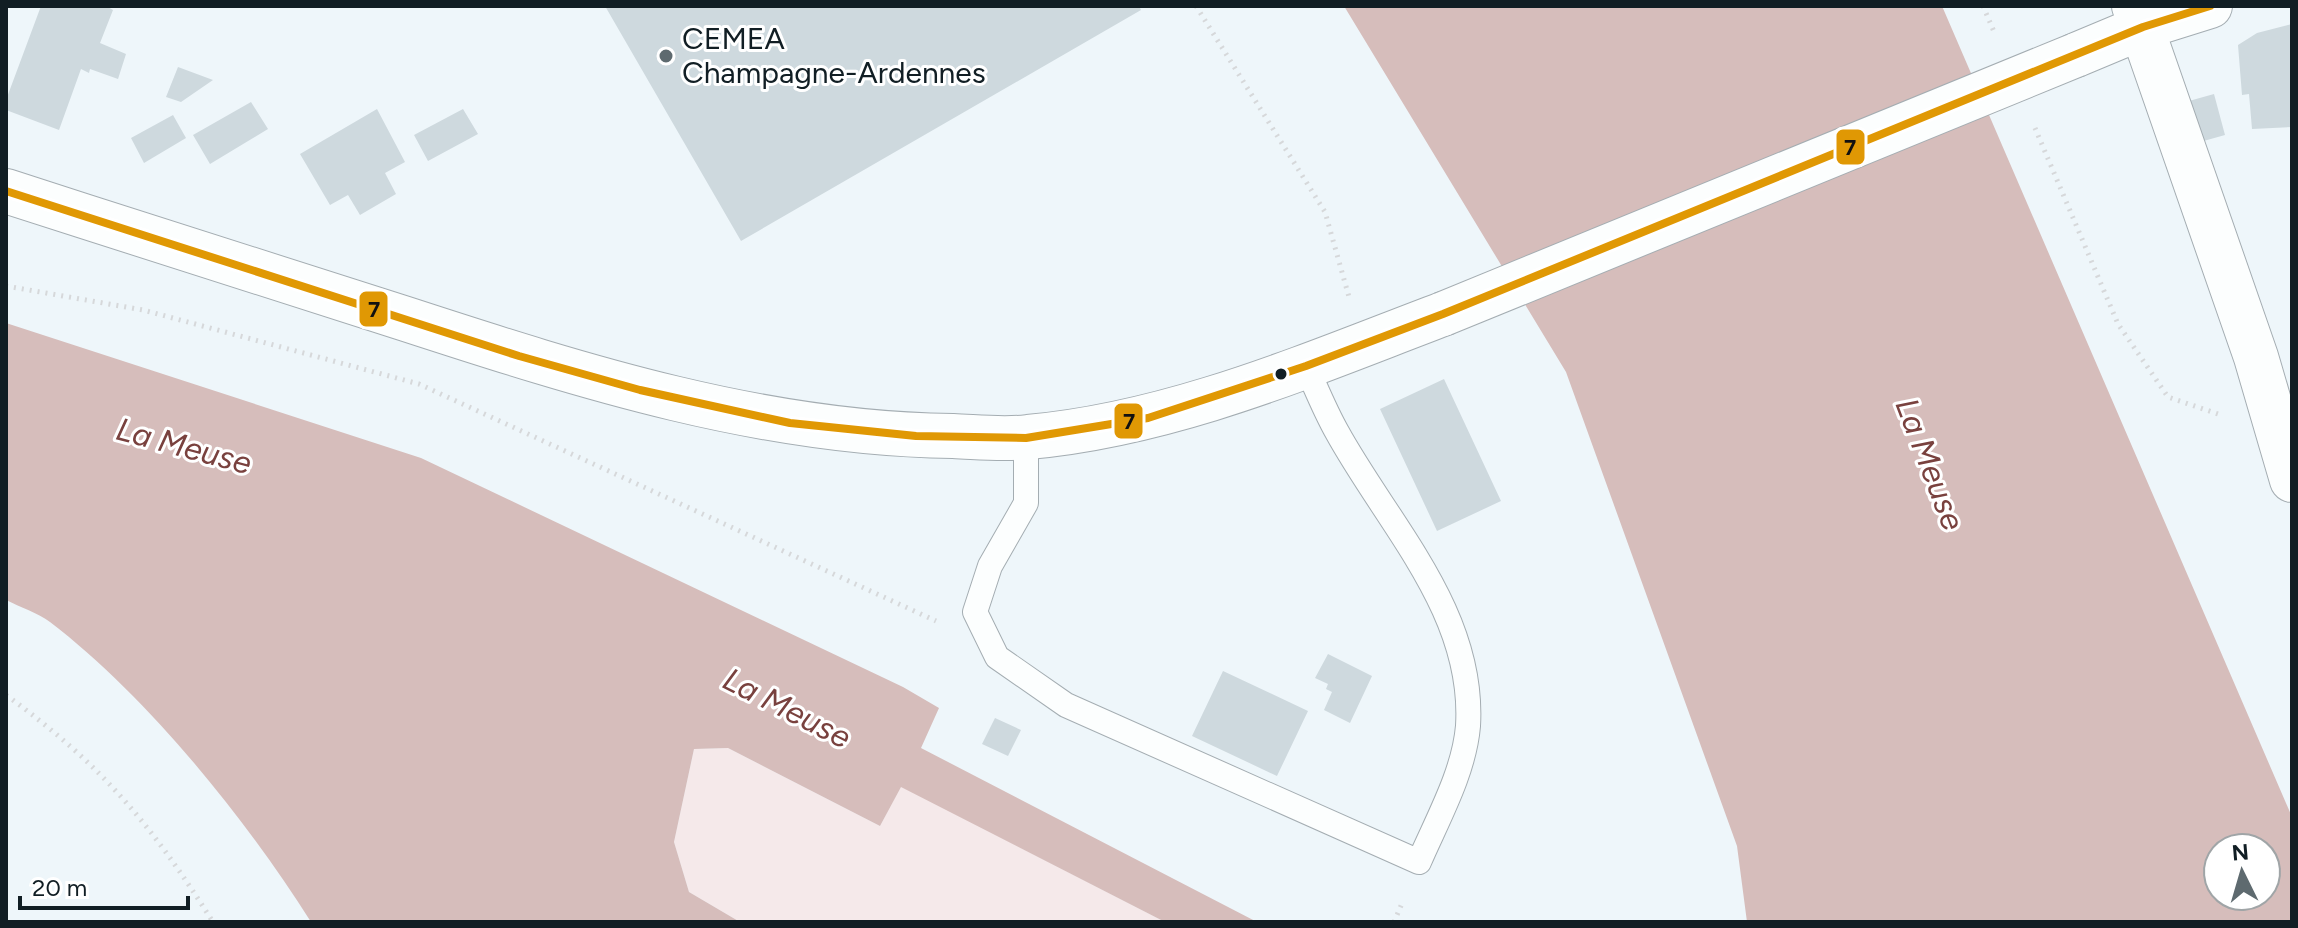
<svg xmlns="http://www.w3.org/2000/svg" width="2298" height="928" font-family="Figtree,sans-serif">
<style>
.green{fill:#f5e9ea}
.water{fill:#d6bdbb;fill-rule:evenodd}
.building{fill:#ced9de}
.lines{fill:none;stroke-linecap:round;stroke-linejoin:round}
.lane-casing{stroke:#a4adb2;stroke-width:26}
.street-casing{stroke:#a4adb2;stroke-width:46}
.secondary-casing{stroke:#a4adb2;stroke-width:46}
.path{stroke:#d6d8da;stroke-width:5;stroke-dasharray:2 6;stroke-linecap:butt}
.lane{stroke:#fcfefe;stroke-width:24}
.street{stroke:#fcfefe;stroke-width:44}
.secondary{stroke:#fcfefe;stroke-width:44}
.secondary-bridge-casing{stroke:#a4adb2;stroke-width:46;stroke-linecap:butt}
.secondary-bridge{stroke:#fcfefe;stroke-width:44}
.bus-1-casing{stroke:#fff;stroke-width:14}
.bus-1{stroke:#e09804;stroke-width:8}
.poi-dot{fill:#5e6a6f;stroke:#fff;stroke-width:3}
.bus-dot{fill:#111e24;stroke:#fff;stroke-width:3}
.labels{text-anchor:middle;stroke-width:6;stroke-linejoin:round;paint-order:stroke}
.poi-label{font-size:30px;fill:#111e24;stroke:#fff;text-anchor:start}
.water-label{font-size:32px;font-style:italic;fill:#79413e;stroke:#fff}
.line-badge{stroke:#fff;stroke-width:3}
.pale-badge-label{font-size:22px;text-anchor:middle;font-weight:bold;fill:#111}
</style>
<rect width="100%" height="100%" fill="#eef6fa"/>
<path class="green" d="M728,748L880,826L901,786L1165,922H740L689,892L674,842L694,749Z"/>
<path class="water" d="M1344,6H1942L2292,817V922H1747L1737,846L1566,372ZM2218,848H2266V896H2218Z
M6,323L421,458L903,687L939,708L921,748L1257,922H1165L901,787L880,826L728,748L694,749L674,842L689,892L740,922H311C245,818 148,697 50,622C38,613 20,607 6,600Z"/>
<path class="building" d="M41,6H106L113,10L100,43L126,54L118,79L90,69L89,73L81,69L59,130L6,110V100Z
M605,6H1139L1141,10L741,241Z
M2292,24V127L2252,129L2249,94L2242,95L2238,45L2257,33Z
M178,67L213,80L181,102L166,97Z
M2214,94L2225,135L2200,142L2189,101Z
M251,102L268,129L210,164L193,135Z
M377,109L405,162L385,173L396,194L360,215L348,195L330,205L300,154Z
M463,109L478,134L428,161L414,135Z
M173,115L186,138L144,163L131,138Z
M1444,379L1501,501L1437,531L1380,409Z
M1328,654L1372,676L1350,723L1324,710L1332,692L1326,689L1328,684L1315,678Z
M1223,671L1308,711L1277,776L1192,736Z
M995,718L1021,730L1008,756L982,744Z"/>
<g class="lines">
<defs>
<path id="lane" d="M1026,438V503L990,566L975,612L997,657L1066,705L1419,862C1437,820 1464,773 1468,726C1475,612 1388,525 1337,432C1325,411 1316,388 1306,366"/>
<path id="street" d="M2134,6L2256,357L2292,480"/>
<path id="secondary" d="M2076,55L2143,27L2210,6
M6,191C139,234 272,276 406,319C584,377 764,434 953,436C978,437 1003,440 1028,437C1173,424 1308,365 1443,314"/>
</defs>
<use href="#lane" class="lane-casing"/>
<use href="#street" class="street-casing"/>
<use href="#secondary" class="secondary-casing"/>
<path class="path" d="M1196,6L1325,212L1349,297
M1983,6L1995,34
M2035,128L2118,324L2168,397L2218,414
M6,286L143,310L419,384L936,621
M6,695C102,765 150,823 213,922
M1394,922L1403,901"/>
<use href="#lane" class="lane"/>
<use href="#street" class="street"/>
<use href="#secondary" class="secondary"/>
<defs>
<path id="secondary-bridge" d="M1443,314L2076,55"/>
</defs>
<use href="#secondary-bridge" class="secondary-bridge-casing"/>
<use href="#secondary-bridge" class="secondary-bridge"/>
<defs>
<path id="bus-1" d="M6,191L519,356L640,390L790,423L916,436L1026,438L1148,418L1306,366L1443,314L2143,27L2210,6"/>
</defs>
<use href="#bus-1" class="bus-1-casing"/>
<use href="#bus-1" class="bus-1"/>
</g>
<circle class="poi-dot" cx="666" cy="56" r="8"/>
<circle class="bus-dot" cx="1281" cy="374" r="7"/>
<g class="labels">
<g class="poi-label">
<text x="682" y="49">CEMEA<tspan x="682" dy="34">Champagne-Ardennes</tspan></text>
</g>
<g class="water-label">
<text transform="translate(184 446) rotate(15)" y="11">La Meuse</text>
<text transform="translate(1930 464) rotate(69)" y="11">La Meuse</text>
<text transform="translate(787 708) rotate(27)" y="11">La Meuse</text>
</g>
</g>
<g class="line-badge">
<rect x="1835" y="128" width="31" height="38" rx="8" fill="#e09804"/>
<rect x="358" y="290" width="31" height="38" rx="8" fill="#e09804"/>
<rect x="1113" y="402" width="31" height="38" rx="8" fill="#e09804"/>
</g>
<g class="pale-badge-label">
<text x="1850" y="155">7</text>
<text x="374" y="317">7</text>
<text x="1129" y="429">7</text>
</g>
<rect width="2298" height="928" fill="none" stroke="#111e24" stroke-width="16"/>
<g transform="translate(2242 872) rotate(355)"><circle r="38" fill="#ffffff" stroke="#a0a5a7" stroke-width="2"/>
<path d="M0-6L14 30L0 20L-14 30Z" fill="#5e6a6f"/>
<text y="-12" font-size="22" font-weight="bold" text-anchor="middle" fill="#111e24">N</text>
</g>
<path d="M20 896v12h168v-12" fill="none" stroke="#111e24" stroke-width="4"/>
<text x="32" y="896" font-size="24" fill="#111e24" stroke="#ffffff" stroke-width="6" paint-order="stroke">20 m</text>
</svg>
